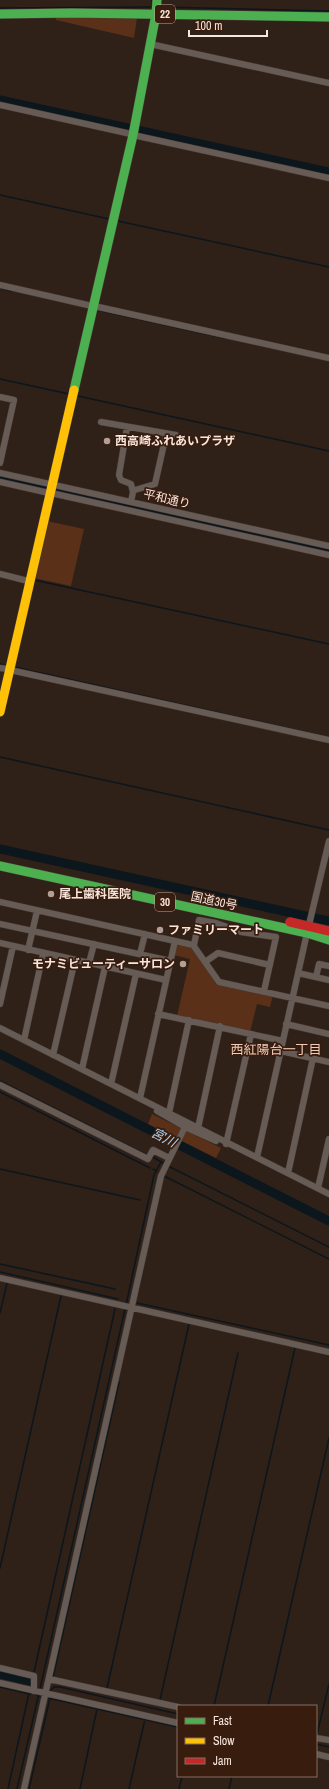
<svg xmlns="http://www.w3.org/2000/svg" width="329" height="1789" font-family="'Archivo Narrow','Noto Sans JP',sans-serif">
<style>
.green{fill:#5a3018}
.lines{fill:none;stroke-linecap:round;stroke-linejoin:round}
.stream{stroke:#0c161d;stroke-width:1.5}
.river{stroke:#0c161d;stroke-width:9}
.street-casing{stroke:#473a35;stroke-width:7}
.fast-casing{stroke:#473a35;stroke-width:10}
.slow-casing{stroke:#473a35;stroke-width:10}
.jam-casing{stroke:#473a35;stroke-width:10}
.street{stroke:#665b55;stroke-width:6}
.fast{stroke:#4caf50;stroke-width:9}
.slow{stroke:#ffc107;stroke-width:9}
.jam{stroke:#c62828;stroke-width:9}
.poi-dot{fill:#b2a097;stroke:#381d0f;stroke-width:1.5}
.labels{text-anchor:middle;stroke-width:3.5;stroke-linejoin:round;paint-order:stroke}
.shield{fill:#381d0f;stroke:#bea99e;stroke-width:1}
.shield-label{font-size:11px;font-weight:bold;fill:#f8e5dc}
.poi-label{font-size:12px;font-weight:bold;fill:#f8e5dc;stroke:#381d0f;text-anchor:start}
.street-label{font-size:12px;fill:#f8e5dc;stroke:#381d0f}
.neighbourhood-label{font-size:13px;fill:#f1ccb9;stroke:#381d0f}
.water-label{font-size:13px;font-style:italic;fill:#a7d2f2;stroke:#381d0f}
</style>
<rect width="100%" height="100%" fill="#2f2018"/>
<path class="green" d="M56,18H137L134,38L56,20Z
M47,521L84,529L71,586L34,578Z
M177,945L193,947L216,984L273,995L270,1007L257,1004L250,1032L177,1016L190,959L174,955Z
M152,1114L221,1148L216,1158L148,1124Z"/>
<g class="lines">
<path class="stream" d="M152,7V0
M159,7L329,11
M0,8L153,7
M0,195L109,219
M118,221L329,267
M0,288L11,291
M97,310L224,338
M0,379L69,394
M78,396L329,451
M34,580L329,644
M0,664L7,666
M14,667L323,736
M0,757L329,830
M0,1081L147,1155
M0,1092L150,1168
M151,1156L165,1164
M168,1166L329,1247
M0,1169L140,1200
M153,1169L157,1171
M164,1176L329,1259
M0,1264L115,1289
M0,1272L118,1299
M137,1303L329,1345
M126,1305L154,1175L161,1162
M0,1313L7,1283
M0,1568L61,1296
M34,1672L115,1309
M53,1677L119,1382
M0,1687L30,1694
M107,1688L189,1324
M40,1689L125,1309
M51,1690L54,1687H60L178,1714
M37,1695L41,1696
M48,1698L178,1727
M160,1700L238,1353
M214,1706L295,1348
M268,1706L329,1438
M317,1734L329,1684
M316,1744L329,1747
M8,1789L29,1693
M17,1789L39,1693
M29,1789L50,1698
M80,1789L97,1709
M129,1789L145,1719
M179,1789L182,1776
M229,1789L232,1776"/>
<path class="river" d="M0,100L329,172
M0,478L329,550
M0,849L329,921
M0,1054L329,1221
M0,1674L31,1681"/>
<defs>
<path id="street" d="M150,44L329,83
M0,105L131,134
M133,135L329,178
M0,285L92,306
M94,306L329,358
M0,397L14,400L0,463
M101,422L176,435
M127,427L119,475L121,480L131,484L133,492
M0,473L329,546
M0,482L49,493
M51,493L329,555
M131,502L133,492L135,490L155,484L166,435
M0,574L28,581
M0,668L8,669
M10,670L329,740
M0,902L193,945L219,982L329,1006
M0,924L171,961
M0,943L166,980
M194,945L199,920L216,923L241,932L276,937L264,991
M28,950L37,911
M140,954L145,934
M205,962L218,953L270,965
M89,963L94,944
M298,973L329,980
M316,977L319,964L329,966
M0,1004L13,946
M158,1014L283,1041
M286,1024L329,1034
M0,1028L329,1194
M24,1040L43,954
M281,1051L329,1062
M53,1055L75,960
M82,1069L105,967
M111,1084L136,974
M0,1085L148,1159L153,1150L169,1158
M140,1098L175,941
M157,1111L185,1127L216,1141
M169,1113L189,1020
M198,1128L220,1026
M226,1144L251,1034
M257,1157L307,933L329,841
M288,1173L313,1058
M318,1188L329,1139
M0,1278L329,1352
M0,1668L34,1676V1691
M49,1679L178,1707
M0,1683L178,1723
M316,1738L329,1740
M316,1754L329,1757
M24,1789L161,1176L185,1127"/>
<path id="fast" d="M0,14L71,13L329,17
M74,390L133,135L156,14L157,0
M0,866L307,933L329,940"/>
<path id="slow" d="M0,712L74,390"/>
<path id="jam" d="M290,922L329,931"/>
</defs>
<use href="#street" class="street-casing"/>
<use href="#fast" class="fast-casing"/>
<use href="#slow" class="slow-casing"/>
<use href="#jam" class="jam-casing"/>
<use href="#street" class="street"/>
<use href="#fast" class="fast"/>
<use href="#slow" class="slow"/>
<use href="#jam" class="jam"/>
</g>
<g class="poi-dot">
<circle cx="107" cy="441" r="4"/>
<circle cx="51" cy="894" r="4"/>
<circle cx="160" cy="930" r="4"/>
<circle cx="183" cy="964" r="4"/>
</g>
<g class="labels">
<g class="shield">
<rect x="155" y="5" width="20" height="18" rx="3"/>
<rect x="155" y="893" width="20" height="18" rx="3"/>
</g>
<g class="shield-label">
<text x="165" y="18">22</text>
<text x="165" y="906">30</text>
</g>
<g class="poi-label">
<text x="115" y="445">西高崎ふれあいプラザ</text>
<text x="59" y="898">尾上歯科医院</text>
<text x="168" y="934">ファミリーマート</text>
<text x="175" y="968" text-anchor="end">モナミビューティーサロン</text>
</g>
<g class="street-label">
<text transform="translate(167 499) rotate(13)" y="4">平和通り</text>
<text transform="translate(214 901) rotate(12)" y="4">国道30号</text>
</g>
<g class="neighbourhood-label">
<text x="276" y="1054">西紅陽台一丁目</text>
</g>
<g class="water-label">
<text transform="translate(164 1137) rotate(27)" y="5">宮川</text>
</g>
</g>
<rect x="177" y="1705" width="140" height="72" fill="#381d0f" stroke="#856d61"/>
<rect x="185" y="1718" width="20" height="6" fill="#4caf50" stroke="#856d61"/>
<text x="213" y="1725" font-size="12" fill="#f8e5dc">Fast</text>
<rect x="185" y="1738" width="20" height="6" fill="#ffc107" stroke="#856d61"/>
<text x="213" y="1745" font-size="12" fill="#f8e5dc">Slow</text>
<rect x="185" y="1758" width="20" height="6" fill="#c62828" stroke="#856d61"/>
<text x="213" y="1765" font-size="12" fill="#f8e5dc">Jam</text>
<path d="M189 30v6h78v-6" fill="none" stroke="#f8e5dc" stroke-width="2"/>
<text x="195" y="30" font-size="12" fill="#f8e5dc" stroke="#381d0f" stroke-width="3" paint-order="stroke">100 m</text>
</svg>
